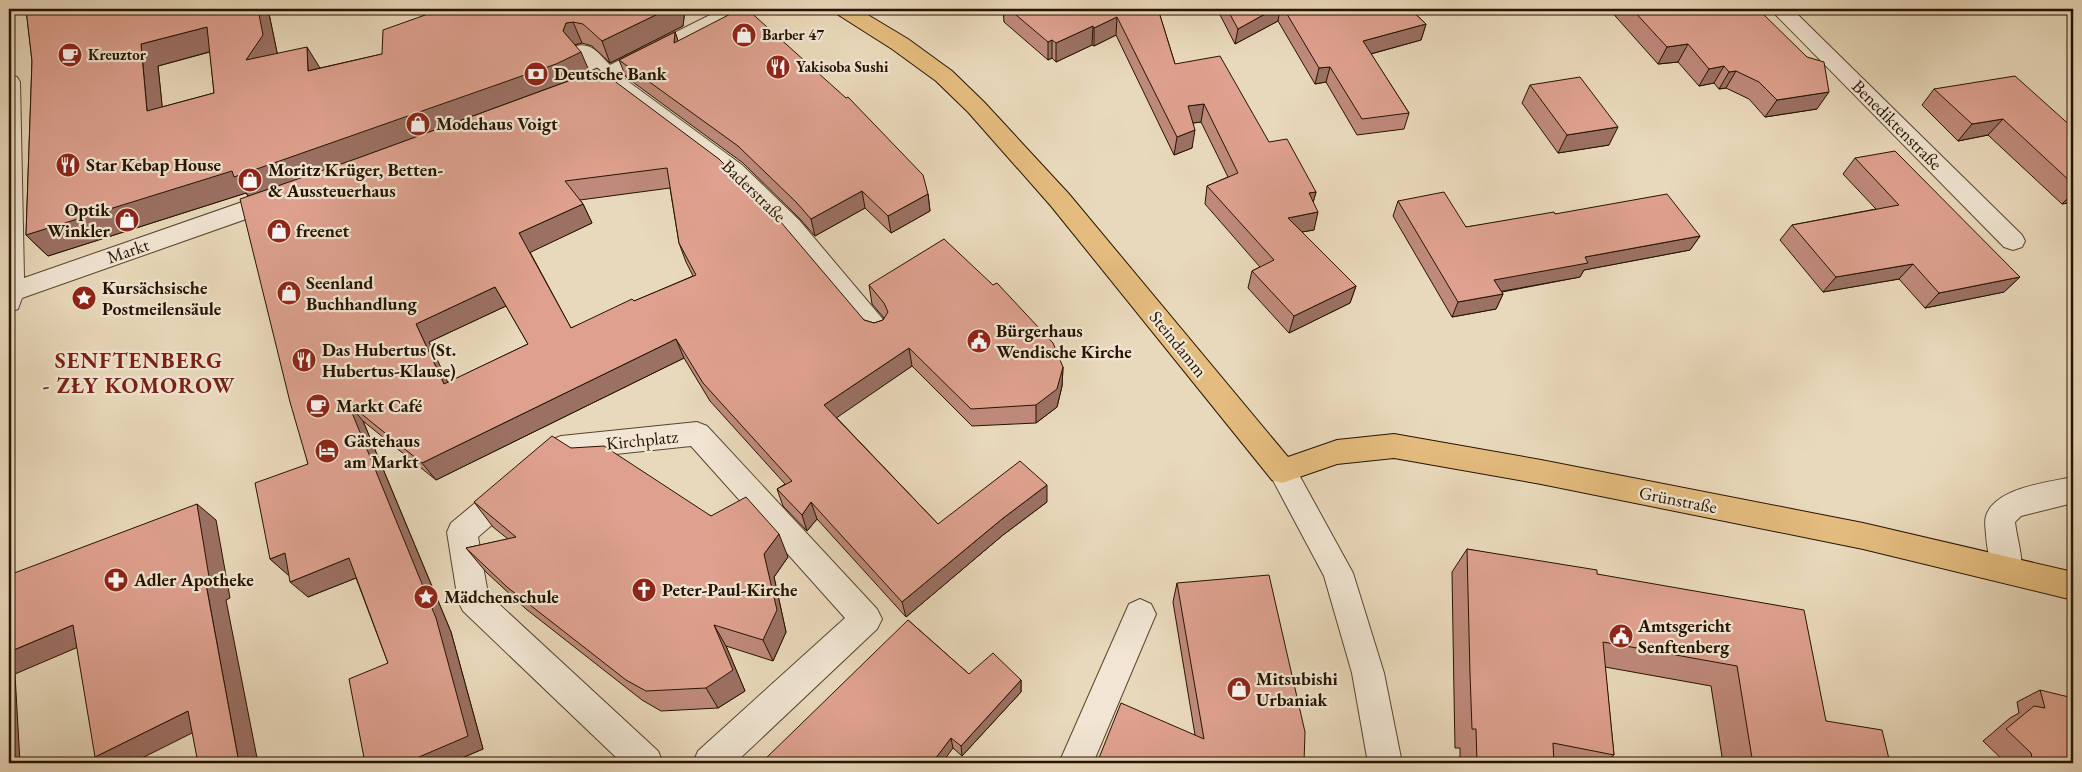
<svg xmlns="http://www.w3.org/2000/svg" width="2082" height="772" font-family="'EB Garamond',serif">
<style>
.lines{fill:none;stroke-linecap:round;stroke-linejoin:round}
.minor-casing{stroke:#57442f;stroke-width:2}
.major-casing{stroke:#261300;stroke-width:2}
.minor{fill:#f1e6d3;fill-rule:evenodd}
.major{fill:#e4bc7e;fill-rule:evenodd}
.wall{fill:#bf8a7b;stroke:#261300;fill-rule:evenodd}
.shaded-wall{fill:#9b7164;stroke:#261300}
.building{fill:#dea18f;stroke:#261300;fill-rule:evenodd}
.labels{text-anchor:middle;stroke-width:4.5;stroke-linejoin:round;paint-order:stroke}
.far-poi-label{font-size:15px;font-weight:bold;fill:#261300;stroke:#f1e6d3;text-anchor:start}
.poi-label{font-size:18px;font-weight:bold;fill:#261300;stroke:#f1e6d3;text-anchor:start}
.street-label{font-size:18px;fill:#261300;stroke:#f1e6d3}
.district-label{font-size:22px;font-weight:bold;letter-spacing:1px;fill:#7a1f14;stroke:#f1e6d3}
</style>
<rect width="100%" height="100%" fill="#e9d9bb"/>
<filter id="stains"><feTurbulence type="fractalNoise" baseFrequency=".004" numOctaves="4"/><feColorMatrix values="0 0 0 0 .2 0 0 0 0 .09 0 0 0 0 .02 0 0 0 .5 -.17"/></filter>
<radialGradient id="worn" r=".72"><stop offset=".6" stop-color="#630" stop-opacity="0"/><stop offset="1" stop-color="#630" stop-opacity=".3"/></radialGradient>
<g class="lines">
<defs>
<path id="minor" d="M722,9H734L740,14L736,19L622,77L742,165L799,220L886,323L890,330L886,337L877,340L868,337L781,232L726,177L605,86L582,97L574,99L566,97L563,92L566,87L593,74L573,51L576,46C592,42 599,54 610,65Z
M1770,9H1792L2022,235L2025,241L2022,247L2013,250L2004,247Z
M9,75L17,77L20,82L24,278L268,193L277,190L286,193L289,199L286,205L22,298L18,309L9,312Z
M697,422L707,426L877,609L882,619L877,629L735,763H693L698,751L845,618L691,446L568,459L478,537L488,594L658,751L663,763H622L463,611L458,601L447,532L451,523L551,440L561,436Z
M1282,459L1292,462L1353,573L1384,673L1402,763H1368L1352,673L1324,576L1268,471L1272,462Z
M2073,477V503L2021,516L2015,522C2017,540 2026,565 2019,580L2008,584L1997,580C1991,566 1987,551 1986,535C1986,530 1984,522 1986,516C1995,488 2048,482 2073,477Z
M1140,599L1151,604L1156,614L1093,763H1059L1129,604Z"/>
<path id="major" d="M834,9H858L908,39L952,71L984,102L1069,194L1288,457L1337,440L1394,434L1541,460L1863,523L2073,572V600L1863,549L1541,484L1394,458L1337,464L1282,483L1272,480L1051,206L968,112L936,81L892,49L837,14Z"/>
</defs>
<use href="#minor" class="minor-casing"/>
<use href="#major" class="major-casing"/>
<use href="#minor" class="minor"/>
<use href="#major" class="major"/>
</g>
<path class="wall" d="M26,9H268L277,53L320,68L382,54L442,9H685L683,26L610,63L592,46L582,43L575,45L589,72L864,320L874,323L883,320L884,318L872,304L869,285L1063,367L1062,386L1057,407L1036,423L972,426L912,366L836,417L938,524L1047,502L1003,535L906,617L817,519L807,531L783,506L777,489L785,484L710,401L684,358L436,480L363,421L451,632L483,749L450,763H365L388,663L356,578L308,597L289,575L270,559L308,464L248,196L246,193L48,256L26,235L32,61ZM210,52L214,93L162,107L158,66ZM670,188L679,243L686,262L693,276L571,328L530,252L592,223L583,204L580,200ZM506,306L528,344L447,383L429,342Z
M1003,9H1158L1175,64L1269,142L1316,192L1313,202L1314,230L1302,232L1356,286L1350,303L1289,333L1248,288L1252,271L1260,267L1205,204L1207,186L1228,177L1201,122L1193,123L1192,148L1174,155L1116,35L1094,46L1092,45L1056,62L1052,58L1048,60L1004,22Z
M1217,9H1410L1426,24L1421,40L1371,54L1409,113L1404,129L1357,135L1326,82L1315,84L1278,21L1235,44Z
M1609,9H1758L1817,109L1765,117L1749,99L1726,88L1719,89L1714,83L1699,86L1678,62L1658,64Z
M675,32L678,41L928,194L930,211L891,233L865,208L815,236L800,219L743,163L626,77L619,60Z
M1530,85L1609,145L1558,153L1522,103Z
M1934,89L2073,128V202L2062,204L1988,135L1958,141L1922,105Z
M1855,158L2020,277L2004,292L1925,308L1899,279L1823,292L1780,240L1792,225L1876,209L1843,174Z
M1398,201L1466,227L1555,214L1700,236L1690,250L1584,270L1580,277L1502,292L1503,294L1496,309L1452,317L1393,216Z
M571,448L711,516L788,557L774,577L786,632L773,661L726,646L745,691L718,708L661,711L642,700L526,609L486,572L466,548L508,539L493,527L474,502Z
M1467,549L1597,574L1826,721L1890,763H1723L1711,686L1605,667L1614,755L1604,763H1460V748H1455L1454,694L1452,572Z
M1177,583L1304,763H1097L1195,735L1173,602Z
M908,620L969,674L1021,680V692L962,756L953,748Z
M2040,690L2073,763H2006L1983,741L2010,718L2019,713L2017,702Z"/>
<path class="shaded-wall" d="M258,9H268L278,57L246,60Z
M668,9H685L683,26L610,63L602,41Z
M1274,9H1280L1278,21L1235,44L1238,29Z
M1117,17L1116,35L1094,46V28Z
M573,22L582,43L574,45L563,31L566,23Z
M1426,24L1421,40L1359,57L1363,41Z
M1093,26L1092,45L1056,62V43Z
M207,27L223,48L158,66L165,133L147,111L141,44Z
M675,32L681,49L674,43Z
M1052,40V58L1048,60V42Z
M1688,44L1678,62L1658,64L1667,47Z
M307,47L320,68L308,71Z
M581,52L590,73L250,198L246,193L48,256L26,235Z
M1724,66L1714,83L1699,86L1709,69Z
M1330,67L1326,82L1315,84L1319,68Z
M1736,71L1726,88L1719,89L1729,72Z
M1829,92L1817,109L1765,117L1777,100Z
M1204,104L1201,122L1185,124L1188,106Z
M2003,119L1988,135L1958,141L1972,124Z
M1618,127L1609,145L1558,153L1567,135Z
M1195,130L1192,148L1174,155L1177,137Z
M862,191L865,208L815,236L811,219Z
M1316,192L1311,210L1309,193Z
M2073,193V202L2062,204Z
M928,194L930,211L891,233L888,216Z
M583,204L592,223L529,253L519,233Z
M1318,212L1314,230L1283,235L1288,218Z
M1700,236L1690,250L1584,270L1580,277L1487,294L1494,280L1585,257Z
M1913,264L1899,279L1823,292L1836,277Z
M2020,277L2004,292L1925,308L1939,293Z
M1356,286L1350,303L1289,333L1294,316Z
M495,287L506,306L429,342L457,402L444,384L416,324Z
M1503,294L1496,309L1452,317L1458,302Z
M676,339L684,358L436,480L422,463Z
M909,348L912,366L829,423L824,405Z
M1063,367L1062,386L1057,407L1036,423V405Z
M348,403L363,421L451,632L483,749L450,763H405Z
M1047,485V502L1003,535L906,617L902,602L1002,519Z
M811,502L817,519L807,531L802,515Z
M197,504L216,520L230,598L226,600L258,763H239L206,584Z
M779,534L788,557L774,577L786,632L773,661L763,640L764,554Z
M285,553L304,569L288,575L270,559Z
M349,558L366,574L308,597L290,582Z
M73,625L97,639L15,674L20,763H9V652Z
M714,625L726,646L745,691L718,708L706,688Z
M1021,680V692L962,756L961,746Z
M188,711L210,724L132,763H108L95,757Z
M951,738L953,748L942,763H932Z"/>
<path class="building" d="M26,9H258L263,35L246,60L307,47L308,71L382,54L383,30L442,9H668L602,41L583,24L573,22L566,23L563,31L581,52L556,64L234,177L232,171L26,235L32,61ZM207,27L214,93L147,111L141,44Z
M740,9H747L846,98L848,97L923,175L928,194L888,216L862,191L811,219L796,202L738,146L619,60L675,32L674,43Z
M1009,9H1158L1175,64L1220,56L1269,142L1287,139L1316,192L1309,193L1318,212L1288,218L1356,286L1294,316L1252,271L1274,260L1207,186L1238,173L1204,104L1188,106L1195,130L1177,137L1117,17L1094,28L1093,26L1056,43L1052,40L1048,42Z
M1227,9H1274L1238,29Z
M1284,9H1410L1426,24L1363,41L1409,113L1362,119L1330,67L1319,68Z
M1632,9H1758L1807,57L1824,62L1829,92L1777,100L1759,82L1736,71L1729,72L1724,66L1709,69L1688,44L1667,47Z
M597,68L719,159L774,214L864,320L874,323L883,320L888,312L884,303L869,285L944,239L993,285L997,283L1053,343L1063,367L1057,389L1036,405L971,409L909,348L824,405L938,524L1020,461L1047,485L1002,519L902,602L811,502L802,515L777,489L792,481L703,383L676,339L422,463L348,403L436,618L468,736L405,763H365L349,679L388,663L349,558L290,582L285,553L270,559L255,483L308,464L290,402L240,199L361,157L574,79ZM667,168L679,243L696,275L634,301L632,299L571,328L519,233L583,204L565,181ZM495,287L528,344L444,384L416,324Z
M2015,76L2073,128V184L2003,119L1972,124L1934,89Z
M1580,77L1618,127L1567,135L1530,85Z
M1895,151L2020,277L1939,293L1913,264L1836,277L1792,225L1899,205L1855,158Z
M1444,192L1466,227L1554,212L1555,214L1667,194L1700,236L1585,257L1588,263L1494,280L1503,294L1458,302L1398,201Z
M552,436L571,448L604,446L711,516L746,497L779,534L764,554L777,610L763,640L714,625L733,670L706,688L646,691L626,680L507,587L466,548L516,537L474,502Z
M197,504L210,583L206,584L239,763H198L188,711L95,757L73,625L9,652V575Z
M1467,549L1597,570V574L1804,610L1826,721L1882,730L1890,763H1781L1752,758L1737,666L1603,642L1614,755L1553,743L1554,763H1477L1476,729H1472L1470,674Z
M1269,575L1305,732L1304,763H1097L1121,703L1204,739L1177,583Z
M908,620L969,674L993,653L1021,680L961,746L951,738L932,763H761Z
M2040,690L2073,698V763H2033L2031,753L2006,729L2034,706L2045,708Z"/>
<defs>
<symbol id="shop-disc" viewBox="-11 -11 22 22"><circle r="9.5" fill="#8f2418" stroke="#f1e6d3"/><path d="M-5-2.5h2.3a2.7 3.5 0 0 1 5.4 0H5L5.5 6h-11ZM-1.5-2.5h3a1.5 2.3 0 0 0-3 0Z" fill="#fff"/></symbol>
<symbol id="cafe-disc" viewBox="-11 -11 22 22"><circle r="9.5" fill="#8f2418" stroke="#f1e6d3"/><path d="M-5.5-4.5H6V0H3Q3 3.5 0 3.5H-2.5Q-5.5 3.5-5.5 0ZM3-3.2v2h1.7v-2ZM-6 4.5H4V6H-6Z" fill="#fff"/></symbol>
<symbol id="restaurant-disc" viewBox="-11 -11 22 22"><circle r="9.5" fill="#8f2418" stroke="#f1e6d3"/><path d="M-5-6h1v4h1v-4h1v4h1v-4h1v5L-1.5 .5V6h-2V.5L-5-1ZM5-6V6H3V1.5H1.5Q1.5-4 5-6Z" fill="#fff"/></symbol>
<symbol id="bank-disc" viewBox="-11 -11 22 22"><circle r="9.5" fill="#8f2418" stroke="#f1e6d3"/><path d="M-6-4H6V4H-6ZM0-2.3a2.3 2.3 0 1 0 0 4.6a2.3 2.3 0 1 0 0-4.6Z" fill="#fff"/></symbol>
<symbol id="sight-disc" viewBox="-11 -11 22 22"><circle r="9.5" fill="#8f2418" stroke="#f1e6d3"/><path d="M0-6L1.8-2.2L6-1.7L2.9 1.2L3.7 5.4L0 3.3L-3.7 5.4L-2.9 1.2L-6-1.7L-1.8-2.2Z" fill="#fff"/></symbol>
<symbol id="civic-disc" viewBox="-11 -11 22 22"><circle r="9.5" fill="#8f2418" stroke="#f1e6d3"/><path d="M-.6-6.5H3V-4.5H.6V-3L4-1V1h2V6H-6V1h2V-1L-.6-3ZM-1.2 2.5V6h2.4V2.5Z" fill="#fff"/></symbol>
<symbol id="hotel-disc" viewBox="-11 -11 22 22"><circle r="9.5" fill="#8f2418" stroke="#f1e6d3"/><path d="M-6-4.5h1.5V1H6V5H4.5V3h-9V5H-6ZM-4 0a1.8 1.8 0 1 1 3.6 0ZM.5 0V-2.5h3Q6-2.5 6 0Z" fill="#fff"/></symbol>
<symbol id="pharmacy-disc" viewBox="-11 -11 22 22"><circle r="9.5" fill="#8f2418" stroke="#f1e6d3"/><path d="M-2-6h4v4h4v4h-4v4h-4v-4h-4v-4h4Z" fill="#fff"/></symbol>
<symbol id="church-disc" viewBox="-11 -11 22 22"><circle r="9.5" fill="#8f2418" stroke="#f1e6d3"/><path d="M-1.2-6h2.4v3.5h3.3v2.4h-3.3V6h-2.4V-.1h-3.3v-2.4h3.3Z" fill="#fff"/></symbol>
</defs>
<g fill-rule="evenodd">
<use href="#shop-disc" x="730" y="21" width="28" height="28"/>
<use href="#cafe-disc" x="56" y="41" width="28" height="28"/>
<use href="#restaurant-disc" x="764" y="53" width="28" height="28"/>
<use href="#bank-disc" x="522" y="60" width="28" height="28"/>
<use href="#shop-disc" x="404" y="110" width="28" height="28"/>
<use href="#restaurant-disc" x="54" y="151" width="28" height="28"/>
<use href="#shop-disc" x="236" y="166" width="28" height="28"/>
<use href="#shop-disc" x="113" y="206" width="28" height="28"/>
<use href="#shop-disc" x="265" y="217" width="28" height="28"/>
<use href="#shop-disc" x="275" y="279" width="28" height="28"/>
<use href="#sight-disc" x="70" y="284" width="28" height="28"/>
<use href="#civic-disc" x="965" y="327" width="28" height="28"/>
<use href="#restaurant-disc" x="290" y="346" width="28" height="28"/>
<use href="#cafe-disc" x="304" y="392" width="28" height="28"/>
<use href="#hotel-disc" x="313" y="437" width="28" height="28"/>
<use href="#pharmacy-disc" x="102" y="566" width="28" height="28"/>
<use href="#church-disc" x="630" y="576" width="28" height="28"/>
<use href="#sight-disc" x="412" y="583" width="28" height="28"/>
<use href="#civic-disc" x="1607" y="622" width="28" height="28"/>
<use href="#shop-disc" x="1225" y="675" width="28" height="28"/>
</g>
<g class="labels">
<g class="far-poi-label">
<text x="762" y="40">Barber 47</text>
<text x="88" y="60">Kreuztor</text>
<text x="796" y="72">Yakisoba Sushi</text>
</g>
<g class="poi-label">
<text x="554" y="80">Deutsche Bank</text>
<text x="436" y="130">Modehaus Voigt</text>
<text x="86" y="171">Star Kebap House</text>
<text x="268" y="176">Moritz Krüger, Betten-<tspan x="268" dy="21">&amp; Aussteuerhaus</tspan></text>
<text x="110" y="216" text-anchor="end">Optik<tspan x="110" dy="21">Winkler</tspan></text>
<text x="296" y="237">freenet</text>
<text x="306" y="289">Seenland<tspan x="306" dy="21">Buchhandlung</tspan></text>
<text x="102" y="294">Kursächsische<tspan x="102" dy="21">Postmeilensäule</tspan></text>
<text x="996" y="337">Bürgerhaus<tspan x="996" dy="21">Wendische Kirche</tspan></text>
<text x="322" y="356">Das Hubertus (St.<tspan x="322" dy="21">Hubertus-Klause)</tspan></text>
<text x="336" y="412">Markt Café</text>
<text x="344" y="447">Gästehaus<tspan x="344" dy="21">am Markt</tspan></text>
<text x="134" y="586">Adler Apotheke</text>
<text x="662" y="596">Peter-Paul-Kirche</text>
<text x="444" y="603">Mädchenschule</text>
<text x="1638" y="632">Amtsgericht<tspan x="1638" dy="21">Senftenberg</tspan></text>
<text x="1256" y="685">Mitsubishi<tspan x="1256" dy="21">Urbaniak</tspan></text>
</g>
<g class="street-label">
<text transform="translate(1897 125) rotate(45)" y="6">Benediktenstraße</text>
<text transform="translate(754 191) rotate(44)" y="6">Baderstraße</text>
<text transform="translate(128 251) rotate(-19)" y="6">Markt</text>
<text transform="translate(1178 344) rotate(51)" y="6">Steindamm</text>
<text transform="translate(642 440) rotate(-6)" y="6">Kirchplatz</text>
<text transform="translate(1678 500) rotate(11)" y="6">Grünstraße</text>
</g>
<g class="district-label">
<text x="139" y="368">SENFTENBERG<tspan x="139" dy="25">- ZŁY KOMOROW</tspan></text>
</g>
</g>
<rect width="2082" height="772" fill="none" stroke="#e9d9bb" stroke-width="30"/>
<rect x="10" y="10" width="2062" height="752" fill="none" stroke="#261300" stroke-width="2.5"/>
<rect x="15" y="15" width="2052" height="742" fill="none" stroke="#261300"/>
<rect width="100%" height="100%" filter="url(#stains)"/>
<rect width="100%" height="100%" fill="url(#worn)"/>
</svg>
